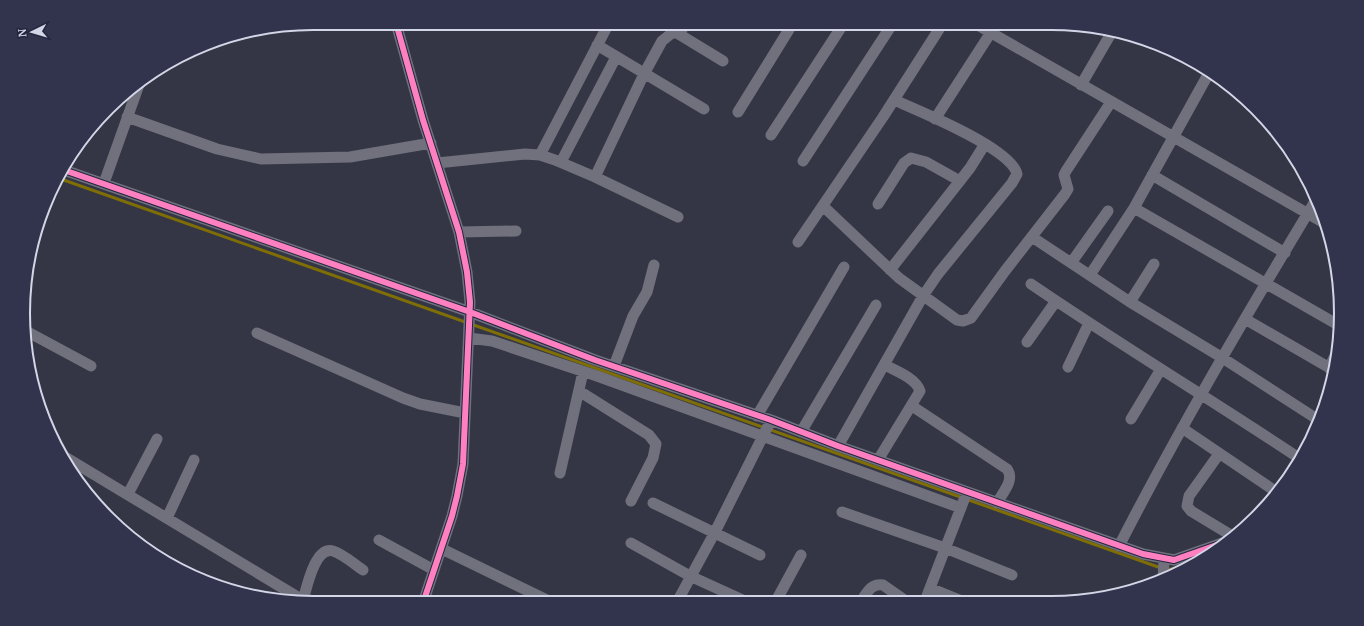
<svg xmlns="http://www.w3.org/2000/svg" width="1364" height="626" font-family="'PT Serif',serif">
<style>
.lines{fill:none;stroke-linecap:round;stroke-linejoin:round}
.stream{stroke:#7f6e06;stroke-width:3}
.minor{stroke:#70717d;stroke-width:11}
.cycleway-casing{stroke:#242640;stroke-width:8}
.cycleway{stroke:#ff80c0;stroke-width:6}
.rim{fill:none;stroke:#d3d6e7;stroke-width:2}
</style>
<rect width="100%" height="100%" fill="#343645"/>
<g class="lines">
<path class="stream" d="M58,178L1161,568
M1166,570L1188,566"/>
<path class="minor" d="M396,23L423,120L459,232L467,272L470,302L463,464L457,496L452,516L423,603
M974,23L1326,224
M679,34L686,23
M597,45L704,109
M1081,85L1113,30
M738,112L793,23
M127,117L217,149L261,159L350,157L431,143
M935,119L997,23
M771,135L844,23
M540,155L609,23
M803,161L893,23
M561,162L616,57
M437,163L525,154L540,155L555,160L595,177L678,217
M61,169L470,312L595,360L771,420L838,446L1143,554L1174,560L1231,540
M1152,175L1285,253
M595,177L644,74L662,41L672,33H677L723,61
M104,183L140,82
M878,204L904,163L911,158L926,162L960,181
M823,206L899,278L957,320L963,321L971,318L1005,271L1065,194L1068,189L1064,175L1066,171L1111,102
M1134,208L1340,326
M459,232L516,231
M1032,237L1130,302L1221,357L1320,421
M798,242L883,117L943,23
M1071,263L1108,211
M890,270L970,168L985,144
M1090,275L1134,208L1210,71
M1031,284C1119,344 1210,399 1299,458
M1130,302L1154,264
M1245,319L1335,371
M26,331L91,366
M257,333L403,398L420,404L465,413
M469,338L492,341L597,376L961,508
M1027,342L1056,301
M614,366L633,316L647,292L654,265
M1068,367L1089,323
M1329,368L1337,352
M579,391L649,435L656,444L653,458L631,501
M912,406L1007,469C1015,480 1003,492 997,503
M757,416L844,267
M1131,419L1161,369
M1182,428L1278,493
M801,432L876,305
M838,446L923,296L938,274L1012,183L1017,174C1011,148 919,111 894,100
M60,454L306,602
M1219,454L1189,496L1187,506L1191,511L1234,537
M878,460L920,391C916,378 896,371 885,365
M560,473L583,372
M128,494L157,439
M653,503L760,555
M842,512L945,548L1012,575
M167,518L194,460
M379,540L434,570
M631,543L690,576L747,602
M1119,546C1180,427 1248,312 1317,198
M442,549L551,602
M1163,580L1164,559
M930,588L962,601
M303,600C307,587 315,546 333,551C343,554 354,564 363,570
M776,601L801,555
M861,601C867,593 871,583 883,585L906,601
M925,601L967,492
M677,602L715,532L771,420"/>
<defs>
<path id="cycleway" d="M396,23L423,120L459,232L467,272L470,302L463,464L457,496L452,516L423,603
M61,169L470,312L595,360L771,420L838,446L1143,554L1174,560L1231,540"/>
</defs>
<use href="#cycleway" class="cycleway-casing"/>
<use href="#cycleway" class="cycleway"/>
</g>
<path d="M0 0H1364V626H0ZM313 30H1051A283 283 0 0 1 1334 313V313A283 283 0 0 1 1051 596H313A283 283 0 0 1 30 313V313A283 283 0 0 1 313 30Z" fill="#32344d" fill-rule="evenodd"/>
<path class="rim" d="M313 30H1051A283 283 0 0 1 1334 313V313A283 283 0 0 1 1051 596H313A283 283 0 0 1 30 313V313A283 283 0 0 1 313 30Z"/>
<g transform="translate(32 32) rotate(265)" stroke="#242640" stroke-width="3" paint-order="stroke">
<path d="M0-3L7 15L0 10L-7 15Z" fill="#d3d6e7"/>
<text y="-6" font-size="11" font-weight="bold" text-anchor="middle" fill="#d3d6e7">N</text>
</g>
</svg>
